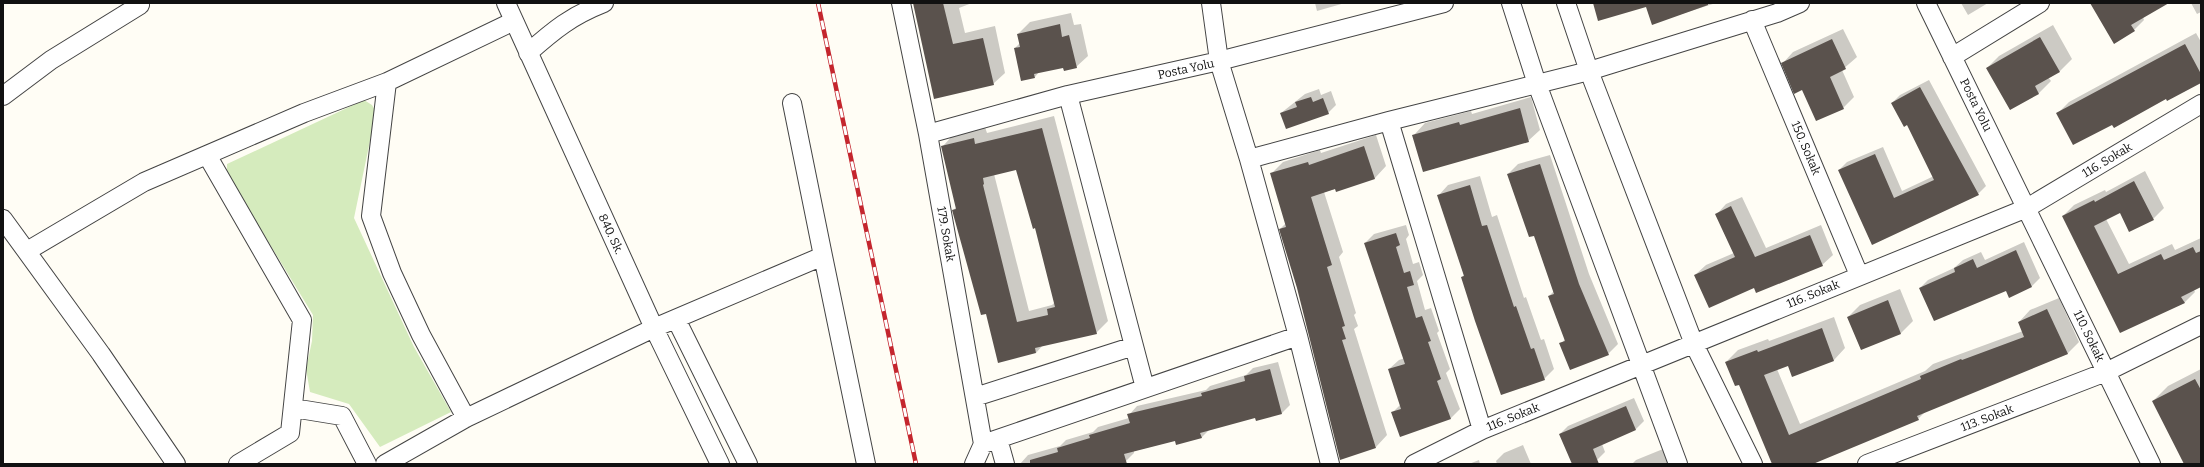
<svg xmlns="http://www.w3.org/2000/svg" width="2204" height="467" font-family="Bitter,serif">
<style>
.green{fill:#d5ebbd}
.shadow{fill:#0003;fill-rule:evenodd}
.building{fill:#5a524d;fill-rule:evenodd}
.lines{fill:none;stroke-linecap:round;stroke-linejoin:round}
.minor-casing{stroke:#444;stroke-width:20}
.minor{stroke:#fff;stroke-width:18}
.rail-casing{stroke:#c4262e;stroke-width:4.5}
.rail{stroke:#fff;stroke-width:3;stroke-dasharray:9;stroke-linecap:butt}
.labels{text-anchor:middle;stroke-width:4;stroke-linejoin:round;paint-order:stroke}
.street-label{font-size:12px;fill:#111;stroke:#fff}
</style>
<rect width="100%" height="100%" fill="#fffdf5"/>
<path class="green" d="M364,100L372,105L376,112L354,218L414,347L451,412L380,447L349,404L310,392L306,369L312,341L313,315L227,174V164Z"/>
<path class="shadow" d="M914,3H972L959,8L965,33L995,26L1005,73L993,84L935,98Z
M1315,3H1345L1317,11Z
M1594,3H1716L1653,23L1647,6Z
M1961,3H1988L1968,15Z
M2093,3H2167L2143,17L2144,20L2134,30Z
M2191,3H2201V12L2197,14Z
M1071,13L1074,25L1081,24L1088,56L1076,67H1064L1039,72L1035,77L1015,48L1020,43L1018,34L1030,22Z
M2053,25L2072,59L2060,71L2048,77L2051,81L2039,93L2010,109L1987,68L1999,56Z
M1843,29L1857,57L1842,70L1854,97L1843,108L1802,89L1783,63L1793,52Z
M2196,33L2201,42V82L2113,124L2058,113L2069,102Z
M1929,80L1986,186L1978,194L1872,244L1839,170L1847,162L1883,147L1902,191L1934,176L1907,124L1892,103L1900,95Z
M1319,89L1321,95L1331,91L1336,105L1328,113H1281L1305,94Z
M1531,97L1540,130L1528,141L1414,135L1425,123L1471,111L1472,114Z
M1054,116L1108,321L1096,333L1043,345L1036,353L987,313L953,210L957,207L943,146L954,134L985,127L987,133ZM1017,168L1036,227L1055,302L1052,305L1029,311L994,174Z
M1376,135L1386,166L1375,178L1324,192L1343,252L1339,257L1356,313L1354,315L1358,326L1354,329L1387,435L1376,447L1298,288L1280,229L1286,223L1271,174L1283,162L1320,150L1321,153Z
M1550,155L1589,274L1618,344L1608,354L1561,344L1565,339L1549,296L1554,291L1535,234L1508,174L1518,164Z
M2145,171L2164,208L2153,219L2120,212L2106,219L2129,264L2172,244L2175,250L2201,238V286L2194,290L2195,292L2184,303L2121,331L2063,216L2074,205L2105,190L2106,192Z
M1480,176L1492,217L1497,215L1524,298L1526,297L1541,340L1544,339L1554,369L1544,379L1462,277L1464,275L1439,195L1448,185Z
M1742,197L1766,248L1821,225L1833,255L1822,265L1755,287L1695,275L1706,265L1734,253L1716,215L1726,204Z
M1406,225L1409,235L1406,239L1413,264L1419,262L1423,275L1417,281L1425,310L1431,308L1439,331L1437,333L1450,369L1446,373L1460,409L1451,418L1392,413L1401,404L1389,369L1399,360L1405,358L1365,243L1374,234Z
M2024,242L2040,278L2032,286L2009,296L2007,290L1920,288L1928,280L1954,268L1963,260L1981,252L1985,260Z
M1900,289L1913,321L1901,333L1861,349L1848,317L1860,305Z
M2059,298L2079,342L2067,354L1926,411L1918,419L1800,464H1773L1740,383L1726,362L1738,350L1768,339L1769,341L1834,317L1845,348L1834,360L1793,375L1789,365L1777,369L1800,424L1925,371L1933,364L2023,331L2019,322L2030,310Z
M1278,362L1290,405L1282,413L1255,416L1209,430L1201,438L1176,440L1134,451V453L1126,461L1117,464H1020L1028,455L1060,446L1066,440L1093,432L1098,427L1129,418V415L1137,406L1206,390L1210,386L1246,375L1253,368Z
M2201,369V464H2185L2153,401L2168,386Z
M1634,398L1644,421L1636,429L1602,444L1605,452L1597,460L1588,464H1573L1560,434L1568,426Z
M1523,445L1531,464H1497L1496,461L1504,453Z
M1663,449L1668,464H1632L1636,460Z
M1479,460L1480,464H1469Z"/>
<path class="building" d="M913,3H943L953,44L983,38L994,85L934,99Z
M1593,3H1708V5L1652,25L1646,7L1598,21Z
M2090,3H2169L2131,25L2135,31L2114,44Z
M1060,24L1062,37L1069,35L1077,68L1064,71L1063,68L1034,74L1035,78L1021,81L1014,48L1020,47L1017,34Z
M2040,37L2060,72L2035,86L2039,94L2010,110L1986,68Z
M1832,39L1846,69L1830,77L1844,109L1816,121L1802,90L1794,94L1781,63Z
M2185,44L2201,74V83L2167,101L2166,99L2114,128L2112,125L2073,145L2056,113Z
M1920,87L1979,195L1872,245L1838,170L1875,154L1894,198L1934,180L1907,125L1904,127L1891,103Z
M1311,97L1313,102L1323,98L1329,114L1286,129L1280,113L1297,107L1295,102Z
M1520,108L1529,142L1423,172L1412,135L1459,122L1460,125Z
M1042,128L1097,334L1035,348L1036,353L998,363L986,314L981,315L952,210L956,209L941,146L974,138L975,144ZM1016,170L1033,229L1035,228L1055,307L1047,309L1048,315L1017,322L983,185L984,184L983,178Z
M1364,146L1375,179L1336,192L1335,189L1311,197L1332,265L1327,267L1345,326L1342,327L1346,339L1342,340L1376,448L1340,460L1297,288L1279,229L1286,227L1270,173L1308,162L1309,165Z
M1540,164L1579,284L1609,355L1570,370L1559,343L1565,341L1548,296L1554,294L1534,236L1529,237L1507,174Z
M2134,181L2154,220L2129,232L2120,213L2094,226L2118,274L2161,254L2164,260L2193,247L2196,253L2201,251V287L2181,297L2185,303L2120,333L2062,216L2094,200L2095,202Z
M1470,185L1482,226L1487,225L1514,307L1516,306L1531,349L1534,348L1545,380L1501,395L1475,321L1461,277L1464,276L1437,195Z
M1731,206L1755,257L1810,235L1823,266L1756,293L1754,288L1709,308L1694,275L1735,257L1715,214Z
M1396,233L1400,245L1396,247L1404,273L1410,271L1414,285L1407,287L1416,318L1422,316L1431,341L1428,342L1441,379L1437,381L1451,419L1400,437L1391,412L1401,409L1388,369L1405,364L1364,243Z
M2016,250L2032,287L2009,298L2006,291L1934,321L1919,288L1955,272L1954,268L1973,259L1977,268Z
M1888,300L1901,334L1861,350L1847,317Z
M2047,309L2068,354L1917,416L1919,420L1813,464H1772L1739,385L1735,386L1725,362L1757,350L1758,352L1822,328L1834,361L1792,377L1788,366L1764,375L1789,435L1921,379L1920,376L1961,359L1962,360L2024,337L2018,322Z
M1270,369L1282,414L1256,421L1255,418L1200,433L1202,438L1176,445L1175,441L1124,454L1127,464H1030V460L1058,452L1057,448L1090,438L1089,435L1130,423L1127,414L1202,396L1201,393L1245,381L1244,376Z
M2195,379L2201,390V464H2184L2152,401Z
M1626,406L1636,430L1593,449L1599,464H1572L1559,434Z"/>
<g class="lines">
<defs>
<path id="minor" d="M506,3L654,328L720,464
M901,3L928,134L983,444L974,464
M1211,3L1219,61L1249,159L1298,336
M1511,3L1537,84L1678,464
M1566,3L1589,71L1694,344L1753,464
M1926,3L2151,464
M1752,20L1859,275
M528,53C554,30 571,16 604,3
M1952,57L2040,3
M1068,95L1145,388
M3,96L51,60L140,5
M792,103L823,256
M1389,121L1482,430
M928,134L1068,95L1219,61L1444,3
M207,155L302,320L290,433L238,464
M1249,159L1389,121L1589,71L1777,13L1800,3
M3,219L101,354L176,464
M27,251L144,182L304,113L387,82
M676,319L748,464
M975,397L1134,346
M293,408L342,416L367,464
M466,418L421,335L392,273L371,216L387,82L514,21
M998,439L1005,464
M983,444L1298,336L1330,464
M385,464L466,418L654,328L823,256L866,464
M1414,464L1482,430L2027,208L2201,104
M1867,464L2106,372L2201,325"/>
</defs>
<use href="#minor" class="minor-casing"/>
<use href="#minor" class="minor"/>
<defs>
<path id="rail" d="M818,3L916,464"/>
</defs>
<use href="#rail" class="rail-casing"/>
<use href="#rail" class="rail"/>
</g>
<g class="labels">
<g class="street-label">
<text transform="translate(1186 69) rotate(-12)" y="4">Posta Yolu</text>
<text transform="translate(1976 105) rotate(64)" y="4">Posta Yolu</text>
<text transform="translate(1806 148) rotate(67)" y="4">150. Sokak</text>
<text transform="translate(2107 160) rotate(-31)" y="4">116. Sokak</text>
<text transform="translate(611 234) rotate(65)" y="4">840. Sk.</text>
<text transform="translate(946 234) rotate(80)" y="4">179. Sokak</text>
<text transform="translate(1813 294) rotate(-22)" y="4">116. Sokak</text>
<text transform="translate(2089 336) rotate(64)" y="4">110. Sokak</text>
<text transform="translate(1513 417) rotate(-22)" y="4">116. Sokak</text>
<text transform="translate(1987 418) rotate(-21)" y="4">113. Sokak</text>
</g>
</g>
<rect width="2204" height="467" fill="none" stroke="#111111" stroke-width="8"/>
</svg>
